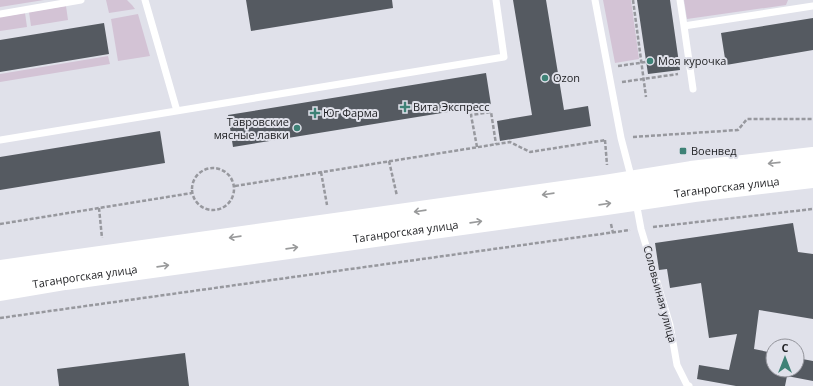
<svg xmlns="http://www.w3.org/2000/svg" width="813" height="386" font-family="'Open Sans',sans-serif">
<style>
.green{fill:#d3c3d5}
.building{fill:#555a61}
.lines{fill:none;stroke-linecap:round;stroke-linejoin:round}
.path{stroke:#97989e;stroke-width:2.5;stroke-dasharray:4 2;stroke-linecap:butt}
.service{stroke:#fff;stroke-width:7}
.primary{stroke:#fff;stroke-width:22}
.oneway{stroke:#999a9b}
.poi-dot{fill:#3e8276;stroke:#e0e1ea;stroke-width:1.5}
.labels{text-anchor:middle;stroke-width:4;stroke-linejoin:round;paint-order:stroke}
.poi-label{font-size:11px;fill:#1d1e21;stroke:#e0e1ea;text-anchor:start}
.street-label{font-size:11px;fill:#1d1e21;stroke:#e0e1ea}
</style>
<rect width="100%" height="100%" fill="#e0e1ea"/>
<path class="green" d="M0,0H44L0,7Z
M106,0H127L132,5L135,9L109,13Z
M603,0H631L639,59L615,63Z
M684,0H788L786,5L687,19Z
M66,6L68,20L31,26L29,12Z
M25,13L27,27L0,31V17Z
M138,14L150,56L118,61L111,19Z
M108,56L110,64L0,82V74Z"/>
<path class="building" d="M246,0H392L393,8L251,31Z
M513,0H546L564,110L588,106L591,126L500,141L497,121L532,115Z
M637,0H670L680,70L648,74Z
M813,18V50L726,65L721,33Z
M104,23L109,54L0,72V40Z
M486,73L491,105L233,147L228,115Z
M160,131L165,163L0,190V157Z
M793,223L798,252L813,254V319L759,310L754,349L773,353V370H797V358L813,361V381L787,376L785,386H736L697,379L699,365L729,370L737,334L709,338L701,283L670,288L667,269L659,270L655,243Z
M185,353L189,386H59L57,369Z"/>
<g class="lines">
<path class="path" d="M633,0L646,97
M618,66L646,62
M622,82L678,74
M633,137L738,130L747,119H813
M605,140L607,165
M477,147L471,115L491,112L496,144
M389,161L397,196
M192 189a21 21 0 1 1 42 0a21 21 0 1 1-42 0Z
M321,172L327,205
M235,186L510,142L530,152L606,140
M99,208L102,238
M0,224L192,193
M611,224L613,233
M653,227L813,209
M0,318L630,230"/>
<path class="service" d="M145,0L177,111
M595,0L621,138L632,180
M680,0L684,26L813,6
M0,14L81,0
M684,26L693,89
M0,140L504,57L496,0
M636,202L641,229L670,325L677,365L687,385L689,386"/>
<g class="primary">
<path d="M0,271L605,186L691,172L813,158"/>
<path id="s1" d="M0,290L65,279L606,204L694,191L813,177"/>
</g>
</g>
<defs><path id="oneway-shaft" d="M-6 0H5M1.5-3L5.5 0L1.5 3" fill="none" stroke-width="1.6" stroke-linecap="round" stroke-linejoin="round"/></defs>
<g class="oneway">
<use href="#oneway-shaft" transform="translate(774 163) rotate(174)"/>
<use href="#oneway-shaft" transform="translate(548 194) rotate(172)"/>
<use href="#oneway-shaft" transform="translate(605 204) rotate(-8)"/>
<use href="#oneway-shaft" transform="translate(420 211) rotate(172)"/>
<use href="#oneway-shaft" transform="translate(476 222) rotate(-8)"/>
<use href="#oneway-shaft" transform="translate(235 237) rotate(172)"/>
<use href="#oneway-shaft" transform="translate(292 248) rotate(-8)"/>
<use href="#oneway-shaft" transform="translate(163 266) rotate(-8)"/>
</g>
<g class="poi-dot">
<circle cx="650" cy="61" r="4"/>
<circle cx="545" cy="78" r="4"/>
<path d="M403 101h4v4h4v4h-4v4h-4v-4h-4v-4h4z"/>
<path d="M313 107h4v4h4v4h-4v4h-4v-4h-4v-4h4z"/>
<circle cx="297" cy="128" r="4"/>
<rect x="679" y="147" width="8" height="8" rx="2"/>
</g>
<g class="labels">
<g class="poi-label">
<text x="658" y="65">Моя курочка</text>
<text x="553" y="82">Ozon</text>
<text x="413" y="111">Вита Экспресс</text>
<text x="323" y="117">Юг Фарма</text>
<text x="289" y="126" text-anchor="end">Тавровские<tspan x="289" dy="13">мясные лавки</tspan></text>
<text x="691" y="155">Военвед</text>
</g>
<g class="street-label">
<text dy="4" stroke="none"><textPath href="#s1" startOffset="734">Таганрогская улица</textPath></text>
<text dy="4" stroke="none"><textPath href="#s1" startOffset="410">Таганрогская улица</textPath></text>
<text dy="4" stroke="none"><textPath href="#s1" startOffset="86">Таганрогская улица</textPath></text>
<text transform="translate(660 294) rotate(75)" y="4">Соловьиная улица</text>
</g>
</g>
<g transform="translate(785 358)"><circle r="19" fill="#e0e1ea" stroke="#92939a"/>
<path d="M0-3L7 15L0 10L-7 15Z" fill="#3e8276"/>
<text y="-6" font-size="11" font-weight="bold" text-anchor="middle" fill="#1d1e21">С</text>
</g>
</svg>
